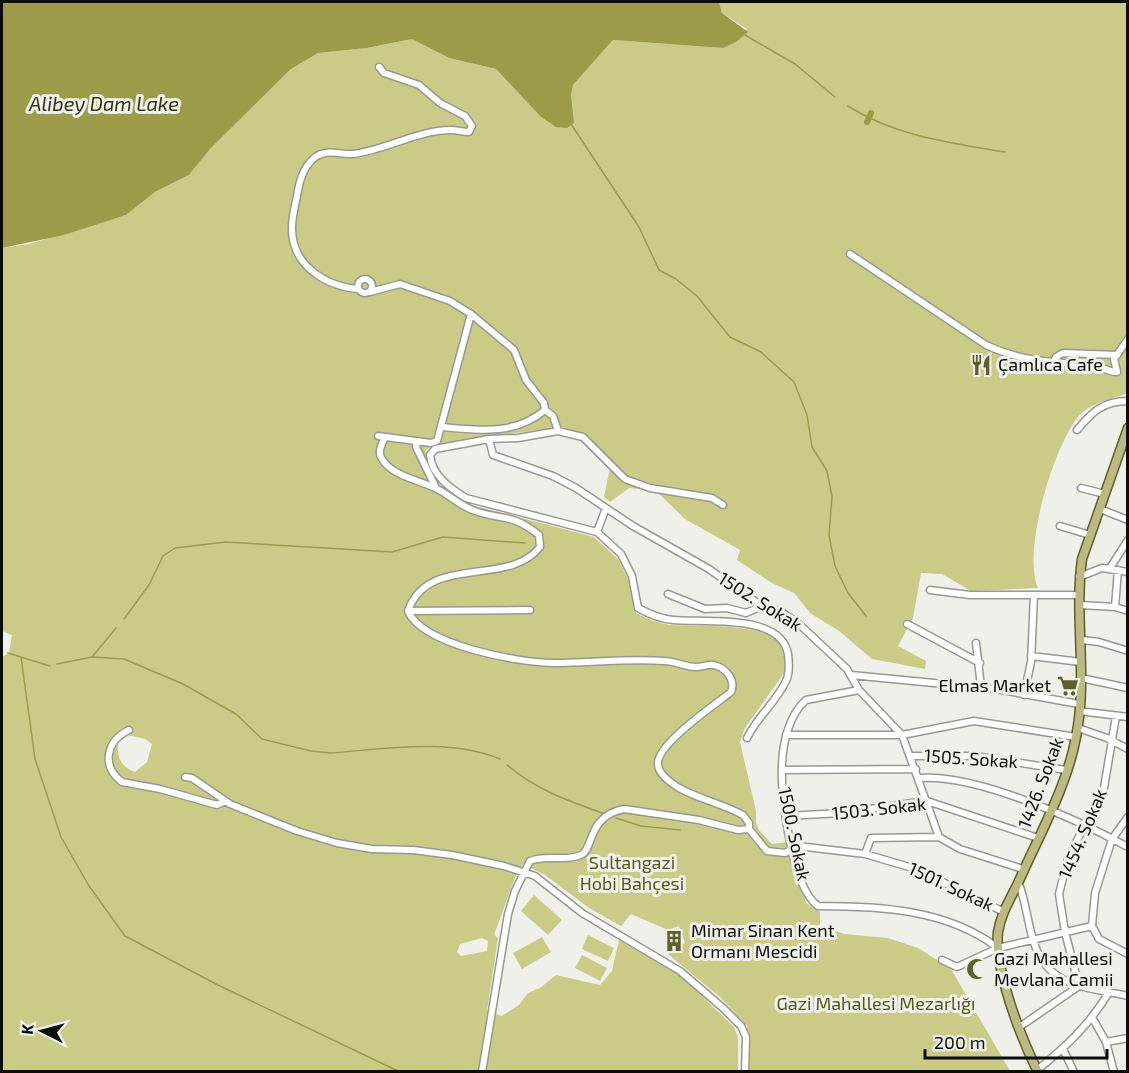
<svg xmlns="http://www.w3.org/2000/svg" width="1129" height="1073" font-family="'Exo 2',sans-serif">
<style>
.green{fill:#cacb87;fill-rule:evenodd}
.water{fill:#9b9b4a}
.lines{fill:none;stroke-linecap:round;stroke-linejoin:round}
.stream{stroke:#9b9b4a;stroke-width:1.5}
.canal{stroke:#9b9b4a;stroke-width:6}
.minor-casing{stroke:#989893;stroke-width:9}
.major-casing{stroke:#605f24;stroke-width:11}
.minor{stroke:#fff;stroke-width:6}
.major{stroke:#bbba84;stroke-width:8}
.labels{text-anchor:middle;stroke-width:6;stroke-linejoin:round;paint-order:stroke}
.poi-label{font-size:18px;fill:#0c0c0a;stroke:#f0f0eb;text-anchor:start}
.street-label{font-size:18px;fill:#0c0c0a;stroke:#f0f0eb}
.park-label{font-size:18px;fill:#59591c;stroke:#f0f0eb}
.water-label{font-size:20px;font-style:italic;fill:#343410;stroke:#f0f0eb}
</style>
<rect width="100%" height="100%" fill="#f0f0eb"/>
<path class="green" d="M719,2H1127V393C1112,400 1090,402 1078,417C1053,448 1022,551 1038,588L971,591L942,574L921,573L913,618L898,646L926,661L925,669L872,659L839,631L810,613L794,593L772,583L737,560L740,550L685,519L656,491L629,488L610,502L604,497L611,463L585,435L560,427L432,445L426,450C423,476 444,491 464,503L594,537L618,559L629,581L636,613C647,619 658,623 670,625C698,627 771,620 784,650C786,655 786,663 787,669L745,728L740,742L756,811V822L759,830L772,844L789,842L806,903L820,912V925L844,934L888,938L918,948L951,969L1010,1071H748L747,1026L721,998L668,954L685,943L679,926L668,930L631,914L621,926L589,908L545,875L523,864L516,875L494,935L498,938L487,1011L502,1016L519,1005L528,993L540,988L556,975L600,985L612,971L619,940L682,977L734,1027L738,1038V1071H2V657L9,653L12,635L2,631V248L29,244L126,215L155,192L189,175L210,149L291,69L318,53L367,48L412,39L449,58L496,69L540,116L571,96L573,85L613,40L723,48L747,29L722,13ZM128,735L145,739L152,744L147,762L135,772C118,766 117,754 118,740ZM482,938L488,941L487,951L461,956L457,952L460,944Z
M534,895L562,920L548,935L521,911Z
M588,935L614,948L608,961L582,949Z
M542,937L551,952L522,969L513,953Z
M582,955L607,968L600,981L575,968Z"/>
<path class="water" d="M2,2H719L722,13L748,32L736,42L723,48L613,40L573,85L571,96L574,123L567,128L556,127L540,116L496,69L449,58L412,39L367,48L318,53L291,69L210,149L189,175L155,192L126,215L64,235L2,248Z"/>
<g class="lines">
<path class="stream" d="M745,35L795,64L835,97
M848,106C895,136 950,143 1005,152
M571,124L639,227L659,270L676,279L697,296L730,337L761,352L794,382L807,415L812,447L827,471L832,497L829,535L835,566L848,593L866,616
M124,619L149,585L163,556L175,548L226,542L392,552L443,537L525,543
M8,653L50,666
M21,657L35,759L61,837L89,886L125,936L218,985L400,1072
M92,657L116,628
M57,664L92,657L124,659L183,684L236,714L262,739L311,751L331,753C385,749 449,738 500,759
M507,765C536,790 569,801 605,814
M616,818L641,826L680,830"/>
<path class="canal" d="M867,122L871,113"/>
<defs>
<path id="minor" d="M850,254L986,345C1024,363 1054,361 1095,366C1103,367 1108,372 1117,372L1114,359L1128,339
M358 286a7 7 0 1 1 14 0a7 7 0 1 1-14 0Z
M358,289C325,286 291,265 292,227C292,217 295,206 297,196C299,182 304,164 317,156C329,149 342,155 353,154C386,150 418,130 451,130C457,130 463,132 469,132L472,126L465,116L440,103L419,85L384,73L379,67
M370,292L400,284L450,301L471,314L514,350L526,380L544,403L545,410C514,436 479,430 441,427
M1053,363L1056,357L1063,353L1117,355
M545,410L553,416L558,431
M1077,430C1092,412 1103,401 1128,401
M378,436L431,443L437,441L471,314
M385,437C382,444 377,452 382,459C392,476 419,480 435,488C449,494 459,506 475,511C505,521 511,513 539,535L540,547C508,588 428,553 408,611C422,645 519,663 554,663C591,663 628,658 664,661C675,661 685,667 696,667C702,667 708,664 714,665C726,668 736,680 731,692C716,704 655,745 658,765C659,775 671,783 679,788C699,799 723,804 743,815L749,823V829L767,851L785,853L798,846L865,854L916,869L1004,912
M489,439L493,455L553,476L576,488L633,526L709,569L756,602L783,613L800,625L847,669L859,690L902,735L939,837L960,849L1023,869
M417,441L416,447L436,488
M1081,488L1105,494
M723,505L712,498L650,488L625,479L583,437L566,433L558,431L518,438L489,439L435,449L430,455C432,476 450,488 466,498L597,532L621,554L632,576L638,608C649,614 660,619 673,620C704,623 781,613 788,654C789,662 790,673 786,681C777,701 757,717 747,738
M1100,509L1128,520
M1060,526L1090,535
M597,532L606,508
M1110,568L1128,540
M1079,577L1102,568L1128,572
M930,590L970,595H1079
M668,594L705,609L727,608L746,613L762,606
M1080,605L1115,607L1128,611
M1115,607L1118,570
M408,611L530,610
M907,624L980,663
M1082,640L1099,642L1128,651
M976,643L981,687
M1031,656L1081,662
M851,675L996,689L1079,704
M1081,678L1128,688
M859,690L806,700C789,715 783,742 782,764C780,795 792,888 818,906C879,906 947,909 998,948
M1024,695L1031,662L1034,595
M1079,711L1128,717
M1078,728L1107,738L1128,749
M129,730C106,741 101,766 122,782L160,789L217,805L225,801
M786,735H902L974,721L1076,737
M912,756H975L1066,770
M782,770L916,769
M185,777L192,778L230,804L297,831L337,843L372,849L413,850L452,855L504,866L535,876L582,913L680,971L723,1008L741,1026L746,1037L745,1072
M920,778C977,774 1076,819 1128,847
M786,816L842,813L927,801L1038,838
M1128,817L1112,839L1095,893L1092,926L1099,939L1128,954
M865,854L871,838L939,837
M1018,881C1025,899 1027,918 1032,936C1045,988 1084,986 1128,996
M942,960L957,967L998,948L1092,926
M1093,1019L1106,1042L1114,1072
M1018,1028L1079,986L1065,932L1059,894L1068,858L1104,788L1116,716
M1106,1042L1128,1038
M1063,1049L1074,1072
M1037,1070C1066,1047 1090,1024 1109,992
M482,1072L508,914L515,891L530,861C546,854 565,862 581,855C594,849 587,816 624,809L699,820L738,830L749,829"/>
<path id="major" d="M1038,1072C1021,1038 994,969 998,932C1001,913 1011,898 1019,881C1039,835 1067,787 1076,737C1088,678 1074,618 1082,559L1128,428"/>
</defs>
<use href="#minor" class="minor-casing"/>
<use href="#major" class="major-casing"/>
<use href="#minor" class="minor"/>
<use href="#major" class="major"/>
</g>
<defs>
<symbol id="restaurant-bare" viewBox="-9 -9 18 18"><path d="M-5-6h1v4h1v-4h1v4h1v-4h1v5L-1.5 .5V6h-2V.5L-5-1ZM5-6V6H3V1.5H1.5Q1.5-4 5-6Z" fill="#5f5f2c" stroke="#f0f0eb" stroke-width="2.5" paint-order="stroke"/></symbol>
<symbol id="supermarket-bare" viewBox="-9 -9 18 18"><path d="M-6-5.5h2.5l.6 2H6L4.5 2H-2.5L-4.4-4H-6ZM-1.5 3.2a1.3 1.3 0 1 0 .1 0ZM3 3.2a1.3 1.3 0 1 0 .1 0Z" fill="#5f5f2c" stroke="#f0f0eb" stroke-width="2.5" paint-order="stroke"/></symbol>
<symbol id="building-bare" viewBox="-9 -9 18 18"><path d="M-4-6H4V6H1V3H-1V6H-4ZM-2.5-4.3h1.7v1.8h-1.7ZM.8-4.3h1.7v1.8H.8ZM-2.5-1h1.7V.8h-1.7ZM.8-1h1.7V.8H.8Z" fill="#5f5f2c" stroke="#f0f0eb" stroke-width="2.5" paint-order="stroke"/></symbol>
<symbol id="mosque-bare" viewBox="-9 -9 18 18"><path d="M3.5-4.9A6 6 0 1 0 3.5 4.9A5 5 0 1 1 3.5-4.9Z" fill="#5f5f2c" stroke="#f0f0eb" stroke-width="2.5" paint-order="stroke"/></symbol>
</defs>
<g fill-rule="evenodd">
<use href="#restaurant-bare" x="966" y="350" width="30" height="30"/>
<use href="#supermarket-bare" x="1053" y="671" width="30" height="30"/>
<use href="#building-bare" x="659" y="926" width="30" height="30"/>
<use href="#mosque-bare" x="962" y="954" width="30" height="30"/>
</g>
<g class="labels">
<g class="poi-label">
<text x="998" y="371">Çamlıca Cafe</text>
<text x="1051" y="692" text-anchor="end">Elmas Market</text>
<text x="691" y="937">Mimar Sinan Kent<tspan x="691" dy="21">Ormanı Mescidi</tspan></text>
<text x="994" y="965">Gazi Mahallesi<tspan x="994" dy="21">Mevlana Camii</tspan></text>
</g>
<g class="street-label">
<text transform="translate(760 602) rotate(32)" y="6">1502. Sokak</text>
<text transform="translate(971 759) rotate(4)" y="6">1505. Sokak</text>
<text transform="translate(1041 783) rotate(-69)" y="6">1426. Sokak</text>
<text transform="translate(879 809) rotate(-6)" y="6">1503. Sokak</text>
<text transform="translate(794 834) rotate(78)" y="6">1500. Sokak</text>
<text transform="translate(1083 834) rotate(-67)" y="6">1454. Sokak</text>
<text transform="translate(951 887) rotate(25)" y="6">1501. Sokak</text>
</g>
<g class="park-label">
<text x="632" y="869">Sultangazi<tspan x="632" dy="21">Hobi Bahçesi</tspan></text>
<text x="876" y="1010">Gazi Mahallesi Mezarlığı</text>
</g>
<g class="water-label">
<text x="104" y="111">Alibey Dam Lake</text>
</g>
</g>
<rect width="1129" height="1073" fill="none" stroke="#0c0c0a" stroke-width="6"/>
<g transform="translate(42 1031) rotate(276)" stroke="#f0f0eb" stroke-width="4.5" paint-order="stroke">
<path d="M0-4.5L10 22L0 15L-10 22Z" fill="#0c0c0a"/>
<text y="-9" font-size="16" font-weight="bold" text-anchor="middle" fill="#0c0c0a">K</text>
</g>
<path d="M925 1049v9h182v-9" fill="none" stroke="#0c0c0a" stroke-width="3"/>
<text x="934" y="1049" font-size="18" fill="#0c0c0a" stroke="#f0f0eb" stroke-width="4.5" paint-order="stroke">200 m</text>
</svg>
